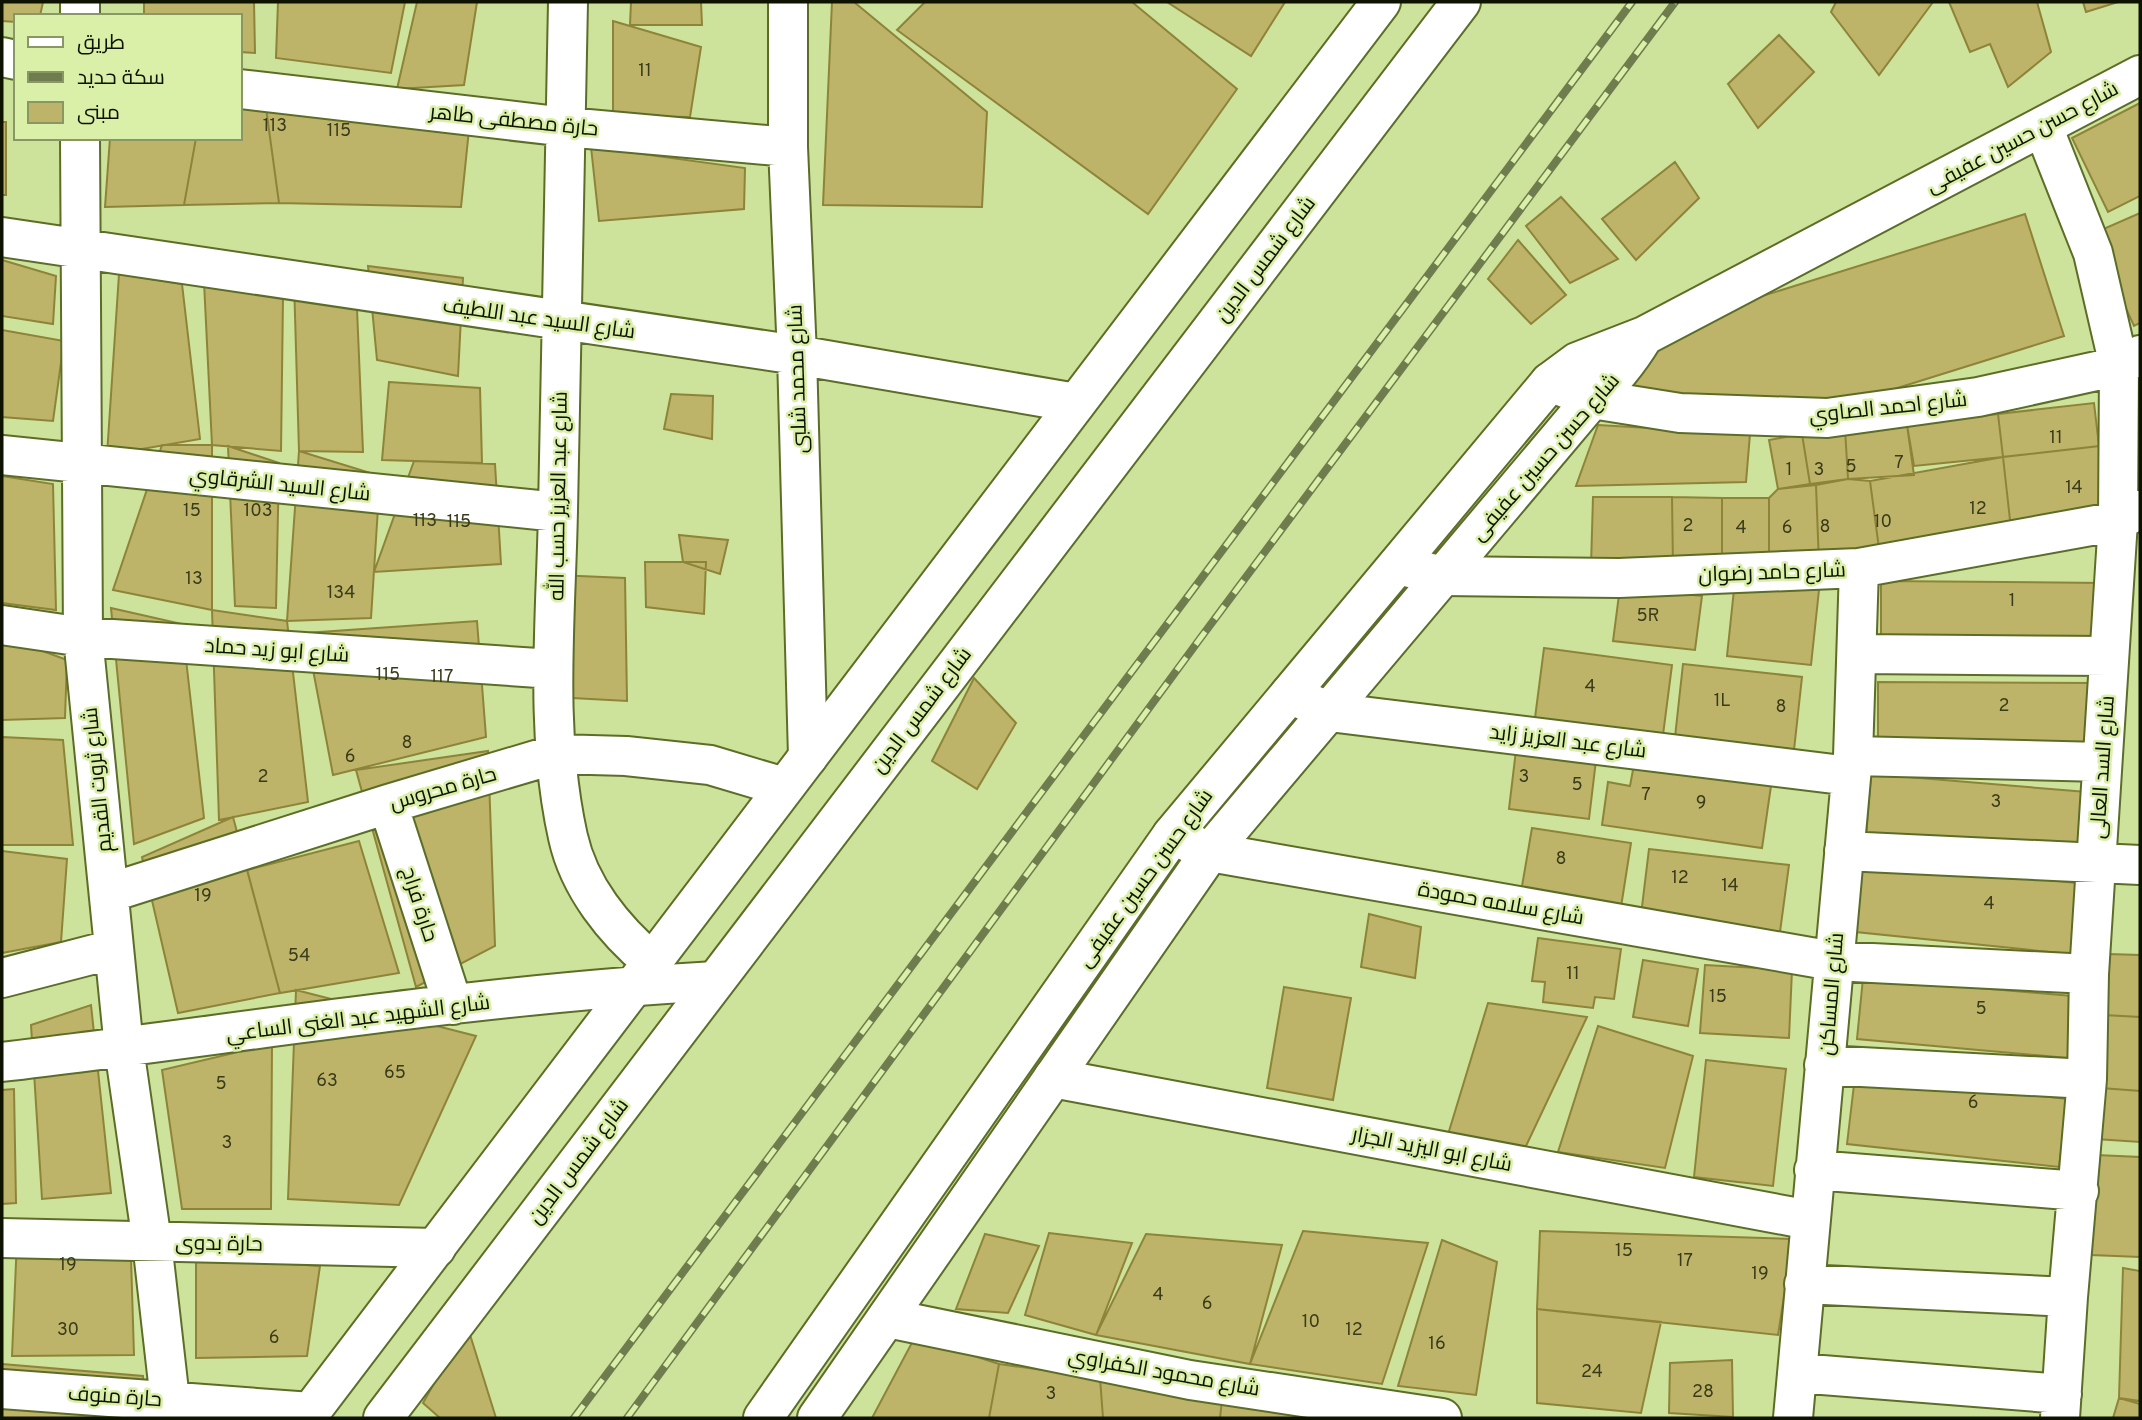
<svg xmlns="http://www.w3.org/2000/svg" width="2142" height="1420" font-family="Overpass,Cairo,sans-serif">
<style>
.building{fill:#beb469;stroke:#8e8439;stroke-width:2}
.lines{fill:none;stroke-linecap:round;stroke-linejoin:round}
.street-casing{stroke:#5c6d28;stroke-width:42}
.secondary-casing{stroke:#5c6d28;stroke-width:42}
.street{stroke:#fff;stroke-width:38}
.secondary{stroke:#fff;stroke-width:38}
.rail-casing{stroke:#6f7c4e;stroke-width:8}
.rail{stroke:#daefa7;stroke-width:5;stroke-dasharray:16;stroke-linecap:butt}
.labels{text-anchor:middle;stroke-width:5;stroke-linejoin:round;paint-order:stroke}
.number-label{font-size:18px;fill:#393b1a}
.street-label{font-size:21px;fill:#0d1300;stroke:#daefa7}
</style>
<rect width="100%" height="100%" fill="#cde29a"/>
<path class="building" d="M2,2H43L40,16H16V22L2,21Z
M144,2H254L255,53L240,52V16H144Z
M278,2H405L391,73L276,58Z
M417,2H477L464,85L397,89Z
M631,2H701L702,25H630Z
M832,2H854L987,112L982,207L823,205Z
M925,2H1132L1237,89L1148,214L897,30Z
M1167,2H1285L1251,56Z
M1836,2H1933L1879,75L1831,12Z
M1949,2H2037L2051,52L2008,87L1990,44L1970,52Z
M2083,2H2118L2086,12Z
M613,21L701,47L690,117L613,116Z
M1779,35L1814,72L1758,128L1728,84Z
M2140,103V196L2108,212L2072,138Z
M240,108H266L279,203L184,205L196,138H240Z
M266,108L470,120L461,207L279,203Z
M2,122H6V195H2Z
M110,138H196L184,205L105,207Z
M591,147L745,168L744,209L599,221Z
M1675,162L1699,198L1636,260L1602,219Z
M1561,197L1618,259L1570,283L1526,226Z
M2140,213V323L2134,326L2092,234Z
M2025,214L2064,336L1827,410L1618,389L1660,328Z
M1518,240L1566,295L1531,324L1488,279Z
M2,260L56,276L53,324L2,316Z
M368,266L463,278L458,376L377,360Z
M119,274L182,284L200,439L107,455Z
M294,281L357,309L363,452L299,451Z
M204,282L283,297L281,451L212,445Z
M2,330L64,341L53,421L2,417Z
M389,382L480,388L482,463L382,460Z
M671,394L713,396L712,439L664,429Z
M2094,403L2099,446L2003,457L1998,414Z
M1998,414L2003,457L1914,466L1907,425Z
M1598,425L1750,434L1746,482L1576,486Z
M1907,425L1914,475L1848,479L1845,429Z
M1845,429L1848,479L1810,484L1802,434Z
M1802,434L1810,484L1778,489L1769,440Z
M162,445H212V610L113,590Z
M228,446L279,463L276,608L235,606Z
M2099,446L2112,520L2012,538L2003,457Z
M299,451L380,476L371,618L287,621Z
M2003,457L2012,538L1880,556L1870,481Z
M414,461L495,464L501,564L374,572Z
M2,476L53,484L56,610L2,603Z
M1848,479L1870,481L1880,556L1819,564L1816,485Z
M1816,485L1819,564L1769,565V498L1778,489Z
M1593,497H1672L1673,567L1591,566Z
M1672,497L1722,498V566L1673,567Z
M1722,498H1769V565L1722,566Z
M679,535L728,540L720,574L683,562Z
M645,562H706L704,614L646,607Z
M556,575L625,578L627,701L554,697Z
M1735,580L1819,590L1811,665L1727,656Z
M1881,581L2105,583V649L1881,648Z
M1620,587L1702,596L1695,650L1613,641Z
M111,608L182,624L204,818L134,844Z
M212,610L287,621L308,802L219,820Z
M477,621L486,737L333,775L306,633Z
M2,636L67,660L65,718L2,720Z
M1544,648L1672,665L1663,735L1535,718Z
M1683,664L1802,677L1794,750L1675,737Z
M974,678L1016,723L977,789L932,761Z
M1878,682L2100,683L2099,747L1878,745Z
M2,737L63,740L73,845H2Z
M1516,750L1596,760L1589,819L1509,809Z
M488,751L495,946L416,987L356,770Z
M1635,759L1772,779L1762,848L1602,825L1608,782L1630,786Z
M1871,774L2099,793L2094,857L1866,838Z
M233,817L280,993L178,1013L142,857Z
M1532,828L1631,843L1621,907L1521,892Z
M359,841L399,973L280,993L247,870Z
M1649,849L1789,865L1780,932L1641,915Z
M2,851L67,859L61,942L2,953Z
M1863,862L2087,884L2079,955L1856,932Z
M1369,914L1421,927L1415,978L1361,967Z
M1538,938L1621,949L1614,999L1595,997L1593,1008L1543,1002L1545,982L1532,981Z
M2108,954L2140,955V1017L2104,1015Z
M1643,960L1698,969L1688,1026L1633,1017Z
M1705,965L1792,970L1789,1038L1700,1033Z
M1863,978L2084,997L2079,1059L1857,1039Z
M1284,987L1351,998L1333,1100L1267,1088Z
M296,990L476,1036L399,1205L288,1199Z
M1488,1003L1587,1017L1526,1146L1443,1151Z
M91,1005L111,1193L42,1199L31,1025Z
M2104,1015L2140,1017V1091L2101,1088Z
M1598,1026L1693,1056L1665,1168L1558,1152Z
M272,1044L271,1209H182L162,1070Z
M1706,1060L1786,1069L1773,1186L1694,1177Z
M1855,1076L2068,1099L2059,1167L1847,1144Z
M2101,1088L2140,1091V1142L2096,1139Z
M14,1089L16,1203L2,1204V1090Z
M2096,1155L2140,1157V1257L2091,1255Z
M1303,1231L1428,1243L1382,1384L1250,1364Z
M1540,1231L1793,1239L1778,1335L1537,1309Z
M1049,1233L1132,1243L1096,1335L1025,1315Z
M985,1234L1039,1246L1008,1313L956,1309Z
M1146,1234L1282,1245L1250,1364L1096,1335Z
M17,1239L131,1258L134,1355L12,1356Z
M1442,1240L1497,1262L1476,1395L1398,1386Z
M196,1258L320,1266L307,1356L196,1358Z
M2123,1268L2140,1271V1401L2119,1398Z
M1537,1309L1661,1322L1641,1413L1537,1403Z
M467,1325L496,1418H440L423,1403Z
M915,1337L999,1364L989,1418H872Z
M1732,1360L1733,1417L1669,1413L1670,1363Z
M2,1364L143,1376L145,1418H2Z
M999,1364L1100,1378L1103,1418H989Z
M1100,1378L1222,1400L1220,1418H1103Z
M2119,1398L2140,1404V1418H2113Z
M1222,1400L1319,1418H1220Z"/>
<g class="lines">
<defs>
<path id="street" d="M80,2V16
M568,2C565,171 562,340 558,510C556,618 544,730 568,837C579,887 614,930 652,962
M788,2V147L797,355L808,757
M2,57L16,60
M240,89L566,127L788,147
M2043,127L2093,253L2119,366L2118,521L2089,974L2087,1079L2068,1297L2060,1418
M80,138L83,637L124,1048L152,1242L172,1418
M2,237L797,355L1076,403
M1550,382L1592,399L1680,413L1827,418L1978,397L2119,366L2140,355
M2,455L558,512
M1398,565L1443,576L1619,578L1859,568L2118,521L2138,510
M2,625L83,637L553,669
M1857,654L2109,656
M1290,694L1329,712L1850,776
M1853,756L2102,762
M388,804L453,1005
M1172,835L1210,852L1833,961L2089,974
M1844,851L2140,865
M109,893L388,804L556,754L626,756L710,765L784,787
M2,978L114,949
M2,1062C239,1034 476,994 715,981
M1824,1065L2087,1079
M1053,1078L1810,1220
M1814,1170L2079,1191
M2,1238L436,1248
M1804,1284L2068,1297
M887,1318L1190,1380L1442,1418
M1797,1373L2062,1394
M2,1389L311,1412
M1793,1418L1853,756L1859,568"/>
<path id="secondary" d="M306,1418L1381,2
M383,1418L1461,2
M763,1418L1172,835L1550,382L1577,362L1644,336L2140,75
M817,1418L1210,852L1592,399C1614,380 1629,361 1644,336"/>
</defs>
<use href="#street" class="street-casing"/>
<use href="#secondary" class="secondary-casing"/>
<use href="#street" class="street"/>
<use href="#secondary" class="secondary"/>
<defs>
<path id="rail" d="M574,1418L1632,2
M627,1418L1202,636L1675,2"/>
</defs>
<use href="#rail" class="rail-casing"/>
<use href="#rail" class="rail"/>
</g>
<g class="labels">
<g class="number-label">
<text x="645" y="76">11</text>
<text x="275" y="131">113</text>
<text x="339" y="136">115</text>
<text x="2056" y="443">11</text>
<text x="1899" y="468">7</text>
<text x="1851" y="472">5</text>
<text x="1789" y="475">1</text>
<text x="1819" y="475">3</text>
<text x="2074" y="493">14</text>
<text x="1978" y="514">12</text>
<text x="192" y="516">15</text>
<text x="258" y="516">103</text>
<text x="425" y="526">113</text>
<text x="459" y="527">115</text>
<text x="1883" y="527">10</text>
<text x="1688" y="531">2</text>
<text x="1825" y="532">8</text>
<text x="1741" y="533">4</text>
<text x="1787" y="533">6</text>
<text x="194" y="584">13</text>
<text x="341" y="598">134</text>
<text x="2012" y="606">1</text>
<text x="1648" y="621">5R</text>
<text x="388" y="680">115</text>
<text x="442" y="682">117</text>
<text x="1590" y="692">4</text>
<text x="1722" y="706">1L</text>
<text x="2004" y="711">2</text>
<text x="1781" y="712">8</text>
<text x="407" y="748">8</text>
<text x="350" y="762">6</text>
<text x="263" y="782">2</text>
<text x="1524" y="782">3</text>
<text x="1577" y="790">5</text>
<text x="1646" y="800">7</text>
<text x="1996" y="807">3</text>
<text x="1701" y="808">9</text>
<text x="1561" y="864">8</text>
<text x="1680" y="883">12</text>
<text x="1730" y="891">14</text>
<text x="203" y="901">19</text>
<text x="1989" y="909">4</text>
<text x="299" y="961">54</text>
<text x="1573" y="979">11</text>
<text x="1718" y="1002">15</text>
<text x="1981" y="1014">5</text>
<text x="395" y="1078">65</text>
<text x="327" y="1086">63</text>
<text x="221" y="1089">5</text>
<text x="1973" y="1108">6</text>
<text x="227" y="1148">3</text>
<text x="1624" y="1256">15</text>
<text x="1685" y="1266">17</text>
<text x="68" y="1270">19</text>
<text x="1760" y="1279">19</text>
<text x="1158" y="1300">4</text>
<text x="1207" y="1309">6</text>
<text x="1311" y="1327">10</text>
<text x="68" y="1335">30</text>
<text x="1354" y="1335">12</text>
<text x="274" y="1343">6</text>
<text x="1437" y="1349">16</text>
<text x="1592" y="1377">24</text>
<text x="1703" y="1397">28</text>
<text x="1051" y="1399">3</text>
</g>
<g class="street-label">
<text transform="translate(514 120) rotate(6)" y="7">حارة مصطفى طاهر</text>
<text transform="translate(2022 137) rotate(-28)" y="7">شارع حسن حسين عفيفى</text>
<text transform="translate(1265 259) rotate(-53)" y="7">شارع شمس الدين</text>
<text transform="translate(539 318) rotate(8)" y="7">شارع السيد عبد اللطيف</text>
<text transform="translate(797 379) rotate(-92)" y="7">شارع محمد شلبى</text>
<text transform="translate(1888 407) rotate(-6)" y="7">شارع احمد الصاوي</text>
<text transform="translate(1545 457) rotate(-49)" y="7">شارع حسن حسين عفيفى</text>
<text transform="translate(280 484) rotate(6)" y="7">شارع السيد الشرقاوي</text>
<text transform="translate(558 496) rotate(-89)" y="7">شارع عبد العزيز حسب الله</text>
<text transform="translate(1772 572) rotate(-2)" y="7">شارع حامد رضوان</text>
<text transform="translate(277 650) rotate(4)" y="7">شارع ابو زيد حماد</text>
<text transform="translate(921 710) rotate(-53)" y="7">شارع شمس الدين</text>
<text transform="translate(1568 741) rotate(7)" y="7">شارع عبد العزيز زايد</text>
<text transform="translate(2102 767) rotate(-86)" y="7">شارع السد العالى</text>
<text transform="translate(97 780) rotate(-96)" y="7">شارع ثروت القديم</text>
<text transform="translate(443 788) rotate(-16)" y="7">حارة محروس</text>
<text transform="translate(1145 878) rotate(-54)" y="7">شارع حسن حسين عفيفى</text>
<text transform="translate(1501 903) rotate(10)" y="7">شارع سلامه حمودة</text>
<text transform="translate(420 904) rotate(72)" y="7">حارة فراج</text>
<text transform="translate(1831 994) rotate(-85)" y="7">شارع المساكن</text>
<text transform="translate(358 1018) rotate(-7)" y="7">شارع الشهيد عبد الغنى الساعي</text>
<text transform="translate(1432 1149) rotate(11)" y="7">شارع ابو اليزيد الجزار</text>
<text transform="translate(578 1161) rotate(-53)" y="7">شارع شمس الدين</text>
<text transform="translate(219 1243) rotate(1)" y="7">حارة بدوى</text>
<text transform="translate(1164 1372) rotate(10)" y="7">شارع محمود الكفراوي</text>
<text transform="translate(115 1396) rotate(4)" y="7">حارة منوف</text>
</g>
</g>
<rect width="2142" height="1420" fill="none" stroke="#0d1300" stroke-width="7"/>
<rect x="14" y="14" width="228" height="126" fill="#daefa7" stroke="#889764" stroke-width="2"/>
<rect x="28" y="37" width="35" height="10" fill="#ffffff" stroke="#889764" stroke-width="2"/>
<text x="77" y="49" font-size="21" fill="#0d1300">طريق</text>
<rect x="28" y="72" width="35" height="10" fill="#6f7c4e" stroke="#889764" stroke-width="2"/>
<text x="77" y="84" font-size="21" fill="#0d1300">سكة حديد</text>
<rect x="28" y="102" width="35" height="21" fill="#beb469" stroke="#889764" stroke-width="2"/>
<text x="77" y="119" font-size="21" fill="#0d1300">مبنى</text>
</svg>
